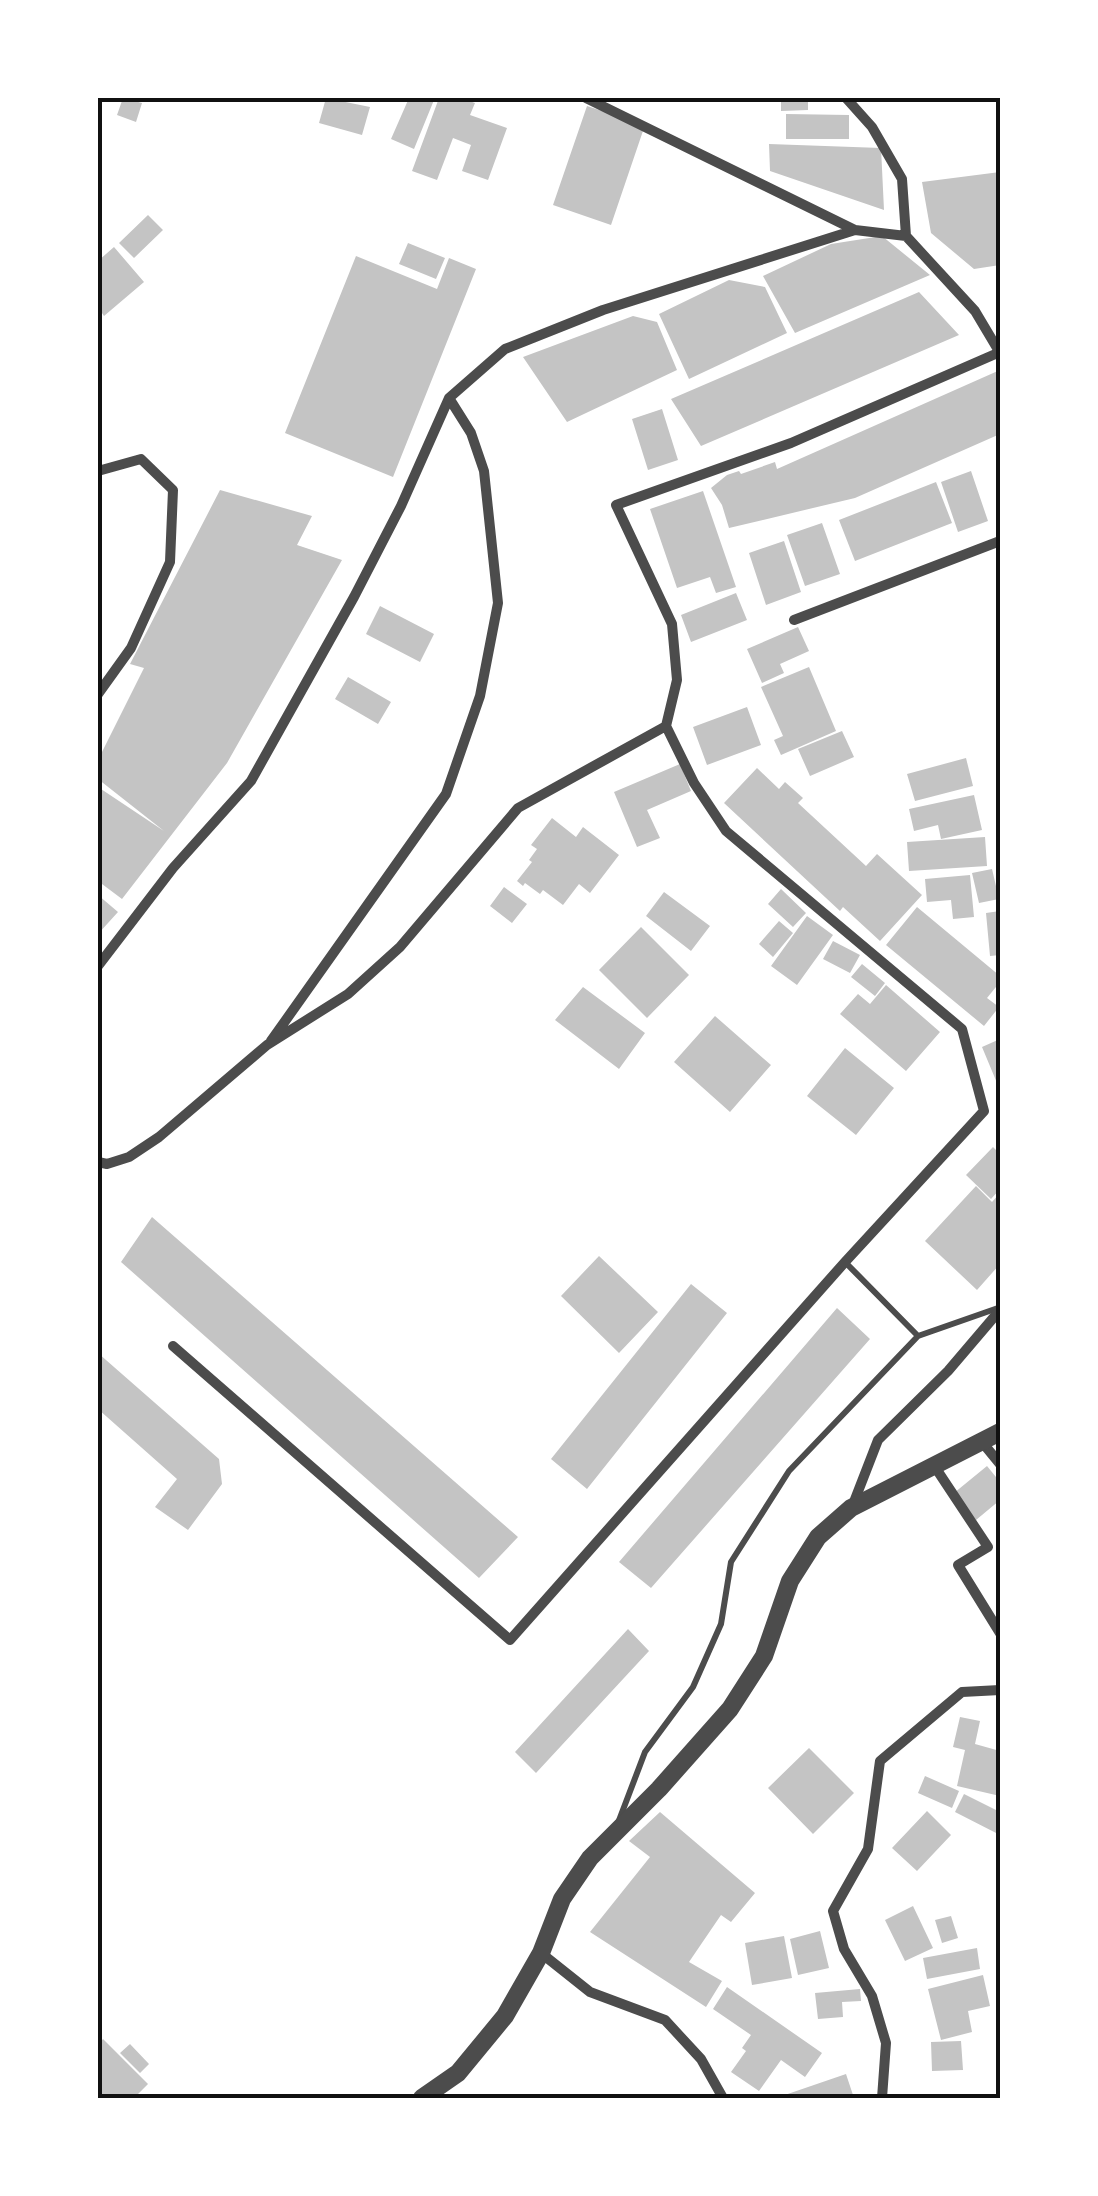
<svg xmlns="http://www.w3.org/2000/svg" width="1098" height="2196" font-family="'Varela Round',sans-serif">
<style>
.building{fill:#c4c4c4}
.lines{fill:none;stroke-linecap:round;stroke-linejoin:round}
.service{stroke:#4c4c4c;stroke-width:6}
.minor{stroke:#4c4c4c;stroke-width:10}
.tertiary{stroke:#4c4c4c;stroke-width:18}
.neatline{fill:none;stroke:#111;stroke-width:4}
</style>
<rect width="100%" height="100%" fill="#fff"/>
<path class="building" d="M123,98L142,103L136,122L117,115Z
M326,98L370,107L362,135L319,123Z
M409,98L434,100L414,149L391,139Z
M439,98H461L475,103L470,115L507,128L488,180L462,171L471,145L453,138L437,180L412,171Z
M781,98H808V110L781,111Z
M587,106L645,125L611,225L553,205Z
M786,114L849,115V139H786Z
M769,144L881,148L884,210L770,171Z
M1000,172V265L974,269L931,233L922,182Z
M148,215L163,230L134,258L119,243Z
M882,236L930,275L795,333L763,276L831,244Z
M408,243L445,258L436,279L399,264Z
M114,247L144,282L104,316L98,307V275L101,272L98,261Z
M356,256L437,289L449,258L476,269L393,477L285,433Z
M729,280L765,287L787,333L689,379L659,314Z
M919,292L959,335L701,446L671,399Z
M633,316L657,322L677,370L567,422L523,357Z
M1000,370V434L855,498L729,528L722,505L711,488L727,475L739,471L741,474L775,462L777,469Z
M662,409L678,460L648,470L632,419Z
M971,471L988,521L958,532L941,482Z
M936,482L952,523L855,561L839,520Z
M220,490L312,516L297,545L342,560L227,763L122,899L98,881V787L164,831L98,779V760L144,668L130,664Z
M703,491L736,587L716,593L710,577L677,588L650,509Z
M822,523L840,574L805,586L787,535Z
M784,541L801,592L766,605L749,553Z
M736,593L747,620L691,642L681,615Z
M380,606L434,634L420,662L366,634Z
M798,627L809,651L780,664L784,673L762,683L747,649Z
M809,667L836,731L781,755L774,740L783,736L761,687Z
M348,677L391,702L378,724L335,699Z
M747,707L761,745L707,765L693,727Z
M842,731L854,757L810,776L798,749Z
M966,758L973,786L915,801L907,774Z
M680,764L691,791L647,810L660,838L637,847L614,792Z
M757,768L779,789L785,782L803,798L798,803L866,866L877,854L922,895L880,941L843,907L840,911L724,803Z
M974,795L982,830L941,839L938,825L914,831L909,809Z
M552,818L576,837L583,827L619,855L590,893L579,884L563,905L543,890L540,894L525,883L523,886L517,881L532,862L529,860L537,849L531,845Z
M985,837L987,866L909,871L907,842Z
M992,869L999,899L979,903L972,873Z
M970,875L974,917L953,919L951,900L927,902L925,879Z
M504,887L527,904L512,923L490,906Z
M781,889L806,913L793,927L768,904Z
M664,892L710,926L691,951L646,916Z
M98,895L118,912L98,934Z
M917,907L1000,976V982L987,998L999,1007L984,1026L886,945Z
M1000,911V955L990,956L986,913Z
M807,916L833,935L797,985L771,966Z
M779,921L793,933L773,957L759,944Z
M641,927L689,975L647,1018L599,970Z
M833,941L860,955L850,973L823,959Z
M862,964L885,983L875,996L851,977Z
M886,985L940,1032L906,1071L840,1014L858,994L870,1004Z
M583,987L645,1033L619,1069L555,1020Z
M715,1016L771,1065L730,1112L674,1062Z
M1000,1039V1081L997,1083L982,1047Z
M845,1048L894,1088L856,1135L807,1096Z
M993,1147L1000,1154V1189L991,1199L966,1175Z
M976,1186L992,1202L1000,1193V1264L977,1290L925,1241Z
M152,1217L518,1537L479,1578L121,1262Z
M599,1256L658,1312L619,1353L561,1296Z
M691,1284L727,1313L587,1489L551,1459Z
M837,1308L870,1339L651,1588L619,1562Z
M98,1353L219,1459L222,1484L188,1530L155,1507L177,1479L98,1409Z
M987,1466L1000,1482V1500L976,1520L954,1493Z
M628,1629L649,1651L536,1773L515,1752Z
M960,1717L980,1721L975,1744L1000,1751V1796L957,1786L965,1750L953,1747Z
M809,1748L854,1793L813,1834L768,1788Z
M925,1776L959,1791L952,1808L918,1793Z
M964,1794L1000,1812V1835L955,1812Z
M927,1811L951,1835L917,1871L892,1848Z
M660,1812L755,1893L731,1922L721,1915L689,1962L722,1981L706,2007L590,1932L650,1857L629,1841Z
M913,1906L933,1948L905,1961L885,1920Z
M951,1916L958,1938L942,1943L935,1920Z
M820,1931L829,1968L798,1975L790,1939Z
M784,1936L792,1978L752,1985L745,1943Z
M977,1948L980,1969L927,1979L923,1958Z
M983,1975L990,2006L968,2011L972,2032L941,2040L928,1989Z
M727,1987L822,2053L805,2077L781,2060L759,2091L731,2072L746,2051L742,2048L751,2035L713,2009Z
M860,1989L861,2001L842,2002L843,2017L818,2019L815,1993Z
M103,2039L148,2084L134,2098H98V2045Z
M961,2041L963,2070L932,2071L931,2042Z
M130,2044L149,2064L140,2073L120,2053Z
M846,2074L854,2098H776Z"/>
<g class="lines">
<path class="service" d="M845,1262L918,1336
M618,1823L645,1752L693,1687L721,1624L731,1562L789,1471L918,1336L998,1308"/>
<path class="minor" d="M586,98L855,230L906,236L975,311L1000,353
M846,98L872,127L902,179L906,236
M98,471L141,459L173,490L170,562L131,648L98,694
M794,620L1000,541
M98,966L173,868L251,781L354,597L401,506L449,398L505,349L603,310L855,230
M271,1041L446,794L480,696L498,603L484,471L471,433L449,398
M98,1162L107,1164L129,1157L159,1137L267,1045L348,994L400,947L518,808L666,726
M173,1346L510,1640L845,1262L984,1111L962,1029L726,831L694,783L666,726L677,680L672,624L616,505L791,443L1000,352
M982,1442L1000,1464
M935,1467L988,1547L958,1565L1000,1633
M852,1507L878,1440L948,1371L1000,1310
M541,1953L590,1992L665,2020L701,2059L723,2098
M882,2098L886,2043L872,1996L844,1949L833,1911L868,1849L880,1761L962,1692L1000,1690"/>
<path class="tertiary" d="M422,2098L458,2073L505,2016L541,1953L562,1899L590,1858L659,1789L730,1709L764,1656L790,1581L818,1537L851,1508L1000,1432"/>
</g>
<rect width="1098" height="2196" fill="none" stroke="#ffffff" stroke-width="200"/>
<rect x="100" y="100" width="898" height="1996" class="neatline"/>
</svg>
